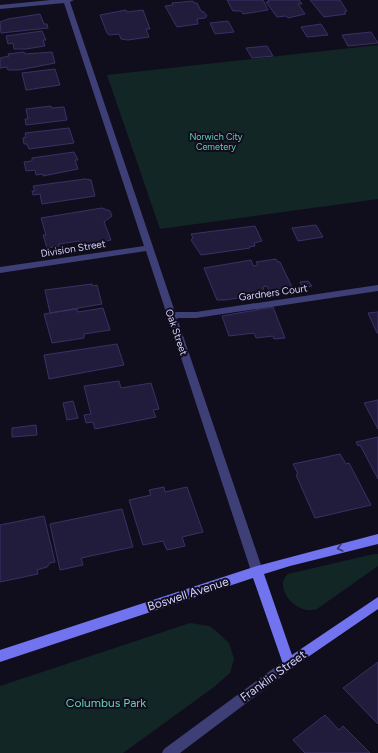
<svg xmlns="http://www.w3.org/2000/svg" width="378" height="753" font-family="Figtree,sans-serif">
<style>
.green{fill:#122625}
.building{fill:#221c3c;stroke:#393165}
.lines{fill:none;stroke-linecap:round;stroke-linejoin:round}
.street{fill:#3e3f77;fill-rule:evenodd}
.secondary{fill:#7274ef;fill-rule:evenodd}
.oneway{stroke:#373771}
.labels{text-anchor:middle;stroke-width:4;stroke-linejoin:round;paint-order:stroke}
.far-park-label{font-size:9px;fill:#65d0b1;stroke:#100e1d}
.street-label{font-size:10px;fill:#d3d0fa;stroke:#100e1d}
.near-street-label{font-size:12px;fill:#d3d0fa;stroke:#100e1d}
.near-park-label{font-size:12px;fill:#65d0b1;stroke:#100e1d}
</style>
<rect width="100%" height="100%" fill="#100e1d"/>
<path class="green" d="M378,45V199L160,229L107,75Z
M374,554H378V566L317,609C295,616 273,586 288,574Z
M190,623L209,626L216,631L229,643L234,659L230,673L214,687L123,753H0V686Z"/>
<path class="building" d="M227,0H263L268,10L243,14L241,11H233Z
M268,0H299L302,4H298L305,14L288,18L286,16L277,17L266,2H269Z
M310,0H340L347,11L344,12L346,14L324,17Z
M193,1L194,3H197L201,11L204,12L207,16L205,18L197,19L198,24L177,27L165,6L173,5L172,3Z
M126,10L127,12L143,10L150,29H146L149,37L128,40L121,39L119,34L109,35L107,33L100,15Z
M40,14L44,24H47L48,28L1,33L0,22L8,19Z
M228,21L234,32L215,34L210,23Z
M321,24L328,35L307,37L301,27Z
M42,31L46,40H43L45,46L26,49H14L13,43L8,44L6,36Z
M371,32L378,43L348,46L342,35Z
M267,46L273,56L252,58L246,48Z
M24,52L25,54L52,52L55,63L19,70H8L7,67L0,68V58L9,56L8,54Z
M55,69L60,85L26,90L22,73Z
M51,106V108L64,107L67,120L26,125L25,119H28L26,109Z
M69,128L74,143L29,149L27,144H24L23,138L26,137L25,133Z
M74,152L78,160H75L78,169L43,176V174L36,175L35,170L26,171L24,162L32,161V158Z
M85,179L91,180L95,196L42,204L40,194L33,195L32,191H35L33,186Z
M102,208L110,211L112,216L104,222L111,240L81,245L79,241L59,244V246L47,248L43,235H46L41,218Z
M316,225L323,237L298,241L292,228Z
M255,226L262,241L254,243L255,246L249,247L250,248L201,255L191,240L193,238L191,234Z
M276,259L278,262H280L292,287L269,291L267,286L263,287L265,294L225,300H217L204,268L251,260L253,266L258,265L256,262Z
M308,281L312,286L303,288L300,282Z
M92,284V286L97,285L102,304L50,313L45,290Z
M273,307L285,338L274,339L273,336L256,338L254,333L229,336L222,316Z
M103,308L110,330L84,334V338L52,343L44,314L77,309L78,312Z
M378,312V333H377L368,313Z
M117,344L124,365L49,379L44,355Z
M119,381L121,388L151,383L159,409L153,410L156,417L95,429L93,422L86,423L84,415L91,414L84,386Z
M378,400V429L364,403Z
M73,401L78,418L67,420L63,403Z
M36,425L37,435L12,437V428Z
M378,437V479L360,445L358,446L356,442Z
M340,454L346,464L349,463L371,505L315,518L296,475L298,474L293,464Z
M164,487L165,492L187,487L203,532L182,537L185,546L167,550L163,541L143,545L129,500L151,495L149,490Z
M122,509L133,547L81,558L83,565L60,570L50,524Z
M44,516L55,562L50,563L47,567L37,570L38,574L0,582V525Z
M378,662V724L343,688Z
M325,715L339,730L343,726L370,753H305L293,740Z"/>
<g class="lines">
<path class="street" d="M51,0H74L70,2L175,312H196L378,285V291L196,318H177L263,571L261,574L257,576L253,574L251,571L146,251L0,273V267L144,246L64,3L0,9V5Z
M289,658L293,660L295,664L293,668L180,753H162L164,749L285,660Z"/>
<path class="secondary" d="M378,534V544L290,566L264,574L292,655L378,597V609L289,670L285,668L283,664L253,578L0,662V650L257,566Z"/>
</g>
<defs><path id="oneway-chevron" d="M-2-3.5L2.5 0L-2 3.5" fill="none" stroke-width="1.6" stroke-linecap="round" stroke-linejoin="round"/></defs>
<use class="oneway" href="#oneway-chevron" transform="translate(340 548) rotate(166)"/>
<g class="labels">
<g class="far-park-label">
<text x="216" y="140">Norwich City<tspan x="216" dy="10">Cemetery</tspan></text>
</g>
<g class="street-label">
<text transform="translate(73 248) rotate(-9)" y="4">Division Street</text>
<text transform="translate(273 292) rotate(-8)" y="4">Gardners Court</text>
<text transform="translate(177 332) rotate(71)" y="4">Oak Street</text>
</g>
<g class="near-street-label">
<text transform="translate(188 594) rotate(-18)" y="4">Boswell Avenue</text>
<text transform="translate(273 676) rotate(-36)" y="4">Franklin Street</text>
</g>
<g class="near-park-label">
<text x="106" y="707">Columbus Park</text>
</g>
</g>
</svg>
